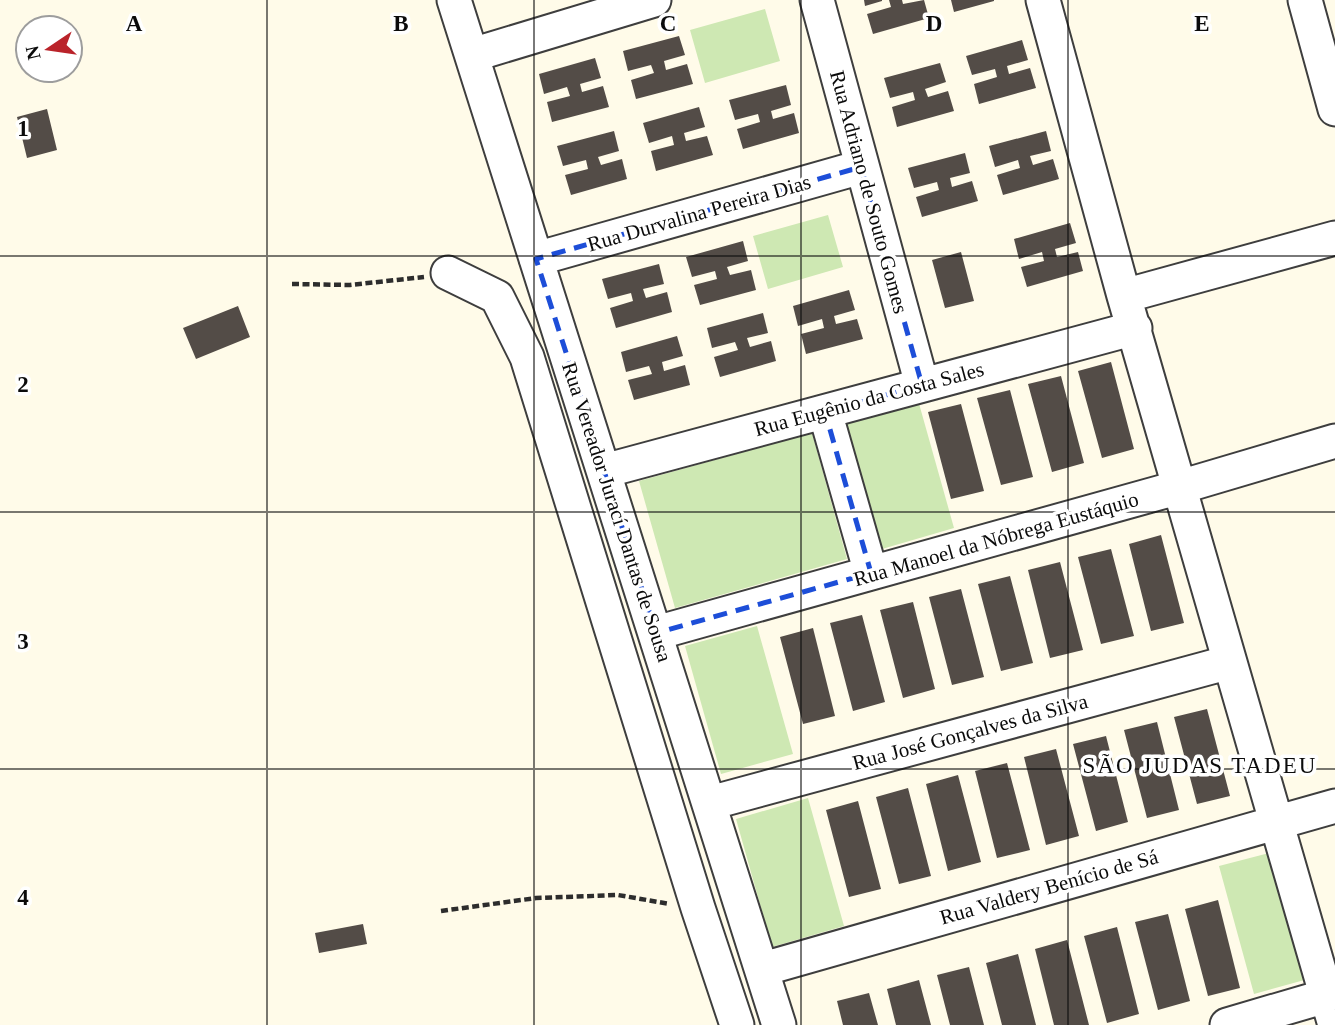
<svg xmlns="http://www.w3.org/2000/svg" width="1335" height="1025" font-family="Georgia,serif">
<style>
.green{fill:#cee8b3}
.building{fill:#534c47}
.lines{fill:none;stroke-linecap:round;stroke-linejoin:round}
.minor-casing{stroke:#3e3e3e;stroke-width:37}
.path{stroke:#2d2d2d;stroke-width:4.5;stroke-dasharray:7 3.5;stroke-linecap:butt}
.minor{stroke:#fff;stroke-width:33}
.marked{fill:none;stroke:#1d4ed8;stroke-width:5;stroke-dasharray:14 9;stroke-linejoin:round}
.grid{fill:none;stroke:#0b0b0b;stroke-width:2;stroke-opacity:0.55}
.labels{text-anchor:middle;stroke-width:7;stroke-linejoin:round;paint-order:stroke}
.street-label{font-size:21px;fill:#0b0b0b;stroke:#fff}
.neighbourhood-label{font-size:23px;letter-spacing:2px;fill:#0b0b0b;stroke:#fff}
.grid-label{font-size:23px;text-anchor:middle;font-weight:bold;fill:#0b0b0b;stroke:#fff;stroke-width:7;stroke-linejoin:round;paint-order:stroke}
</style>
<rect width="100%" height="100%" fill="#fffbe9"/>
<path class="green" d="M765,9L780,61L705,83L690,30Z
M828,215L843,267L768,289L753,236Z
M918,400L954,528L882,549L846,421Z
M812,433L847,559L675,608L639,481Z
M757,626L793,754L721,774L685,646Z
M808,798L844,926L772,947L736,819Z
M1273,852L1308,979L1254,994L1219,866Z"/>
<path class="building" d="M864,0H882V1L865,6Z
M889,0H902L903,4L924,0L929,18L873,34L867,14L891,7Z
M951,0H994V1L954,12Z
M679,36L685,55L664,61L666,70L687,64L693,84L636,99L631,80L654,73L651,65L628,71L623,51Z
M1022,40L1028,60L1007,66L1009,74L1030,68L1036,88L979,104L974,84L997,77L995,69L972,75L966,56Z
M595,58L601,78L580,84L582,92L603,86L609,107L552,122L547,102L570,96L567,87L544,94L539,74Z
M940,63L946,82L925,89L928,97L948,91L954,111L897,127L892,107L915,100L913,92L890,98L884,78Z
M786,85L791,105L771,111L773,119L794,113L799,133L743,149L737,129L760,122L758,114L735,120L729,100Z
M699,107L705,127L684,133L686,141L707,136L713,155L656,171L651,151L674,145L672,136L649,143L643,123Z
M47,109L57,150L27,158L17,117Z
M614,131L619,151L598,157L601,165L622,159L627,179L571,195L565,175L588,169L586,160L563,166L557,146Z
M1046,131L1051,151L1030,156L1033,165L1053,159L1059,179L1003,195L997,175L1020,168L1018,160L995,167L989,146Z
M965,153L970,173L950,178L952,187L972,181L978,201L922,217L916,197L939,190L937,182L914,188L908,168Z
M1070,223L1076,243L1055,249L1057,257L1078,252L1083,271L1027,287L1021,267L1044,261L1042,252L1019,259L1014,239Z
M743,241L748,261L727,267L730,275L751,270L756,290L700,305L694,285L717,279L715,271L692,277L686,257Z
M961,252L974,301L945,308L932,260Z
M659,264L664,284L643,289L646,298L667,292L672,312L616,328L610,308L633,301L631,293L608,299L602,279Z
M849,290L855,310L834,316L836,324L857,319L863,339L806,354L801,334L824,328L822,319L798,326L793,306Z
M238,306L250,337L196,359L183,328Z
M763,313L768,333L747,338L750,347L771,341L776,361L720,377L714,357L738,350L735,342L712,348L707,328Z
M677,336L683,356L662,362L664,371L685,365L690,385L634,400L628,380L652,374L649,366L626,372L621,352Z
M1111,362L1134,449L1102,458L1078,371Z
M1061,376L1084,463L1052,472L1028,384Z
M1010,390L1033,477L1001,485L977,398Z
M961,404L984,491L951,499L928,412Z
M1161,535L1184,623L1151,631L1129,544Z
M1111,549L1134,636L1101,644L1078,557Z
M1060,562L1083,650L1050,658L1028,570Z
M1010,576L1033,663L1001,671L978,584Z
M961,589L984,677L952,685L929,597Z
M913,602L935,689L903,698L880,610Z
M862,615L885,702L853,711L830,623Z
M813,628L835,716L803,724L780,637Z
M1207,709L1230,796L1197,804L1174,717Z
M1157,722L1179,810L1147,818L1124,730Z
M1106,736L1128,822L1096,831L1073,744Z
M1056,749L1079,836L1046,845L1024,757Z
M1007,763L1030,850L997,858L975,771Z
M958,775L981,862L948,871L926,784Z
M908,788L931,876L899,884L876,797Z
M858,801L881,889L849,897L826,810Z
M1218,900L1240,988L1208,996L1185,909Z
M1168,914L1190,1001L1158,1010L1135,922Z
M363,924L367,944L319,953L315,933Z
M1117,927L1139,1014L1107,1023L1084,936Z
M1067,940L1089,1025H1054L1035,949Z
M1018,954L1036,1025H1002L986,963Z
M969,967L984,1025H950L937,975Z
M919,980L931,1025H896L887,989Z
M869,993L878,1025H843L837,1001Z"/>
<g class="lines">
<defs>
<path id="minor" d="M454,0L779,1025
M817,0L922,385
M1043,0L1124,296L1335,1025
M1305,0L1335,109
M472,55L654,0
M536,259L861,167
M448,273L497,297L527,357L698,908L737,1025
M1124,296L1335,238
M825,412L871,573
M604,471L1135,328
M656,633L1180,487L1335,441
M710,803L1230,662
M763,969L1335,806
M1227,1025L1326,996"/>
</defs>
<use href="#minor" class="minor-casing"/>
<path class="path" d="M292,284L350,285L424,277
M441,911L536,898L618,895L670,904"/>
<use href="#minor" class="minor"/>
</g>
<path class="marked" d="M861,167L922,385L825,412L871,573L656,633L536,259Z"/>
<path class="grid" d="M267,0V1025M534,0V1025M801,0V1025M1068,0V1025M0,256H1335M0,512H1335M0,769H1335"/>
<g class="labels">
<g class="street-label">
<text transform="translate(869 192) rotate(75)" y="7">Rua Adriano de Souto Gomes</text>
<text transform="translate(699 213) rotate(-16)" y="7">Rua Durvalina Pereira Dias</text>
<text transform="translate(869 399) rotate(-15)" y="7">Rua Eugênio da Costa Sales</text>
<text transform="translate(617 512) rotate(72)" y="7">Rua Vereador Jurací Dantas de Sousa</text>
<text transform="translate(996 539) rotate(-16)" y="7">Rua Manoel da Nóbrega Eustáquio</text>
<text transform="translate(970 732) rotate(-15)" y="7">Rua José Gonçalves da Silva</text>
<text transform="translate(1049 887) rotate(-16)" y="7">Rua Valdery Benício de Sá</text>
</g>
<g class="neighbourhood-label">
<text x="1200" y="773">SÃO JUDAS TADEU</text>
</g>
</g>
<g class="grid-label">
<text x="134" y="31">A</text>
<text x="401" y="31">B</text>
<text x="668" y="31">C</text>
<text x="934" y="31">D</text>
<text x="1202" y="31">E</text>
<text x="23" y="136">1</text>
<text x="23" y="392">2</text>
<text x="23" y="649">3</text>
<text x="23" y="905">4</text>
</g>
<g transform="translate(49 49) rotate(257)"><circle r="33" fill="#ffffff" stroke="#9d9d9d" stroke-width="2"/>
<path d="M0-5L12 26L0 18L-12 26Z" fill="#ba232a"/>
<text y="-10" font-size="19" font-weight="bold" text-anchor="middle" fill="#0b0b0b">N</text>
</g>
</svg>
